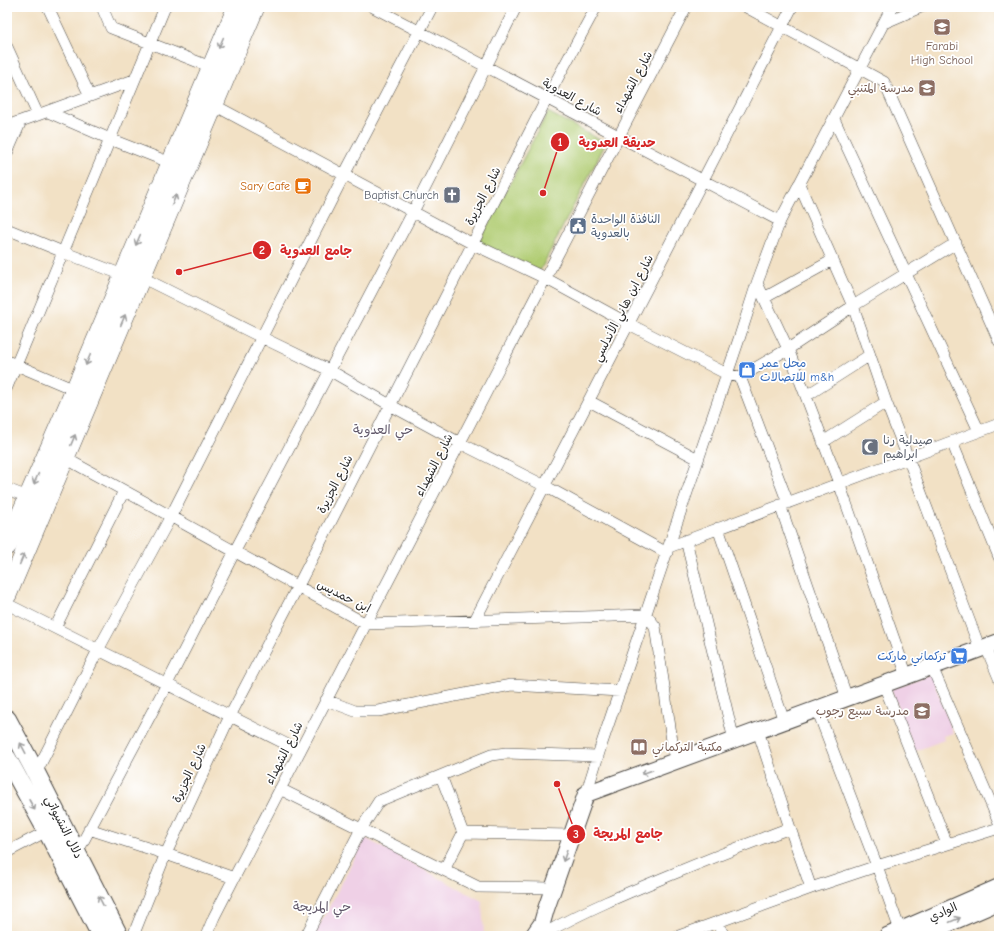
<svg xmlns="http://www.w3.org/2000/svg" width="1006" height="943" font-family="'Comic Neue','Playpen Sans Arabic',sans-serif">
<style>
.built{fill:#efd0e6}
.green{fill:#b0cc72;stroke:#6e7c4e}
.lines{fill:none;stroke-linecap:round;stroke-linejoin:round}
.minor-casing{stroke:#494642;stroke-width:12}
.secondary-casing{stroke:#494642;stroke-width:18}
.primary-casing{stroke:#494642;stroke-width:20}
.trunk-casing{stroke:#494642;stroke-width:20}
.minor{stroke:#fff;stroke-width:11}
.secondary{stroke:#fff;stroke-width:16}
.primary{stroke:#fff;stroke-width:18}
.trunk{stroke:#fff;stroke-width:19}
.oneway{stroke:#a0a0a0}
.labels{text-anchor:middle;stroke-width:3.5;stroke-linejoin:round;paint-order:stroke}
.education-label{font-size:12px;fill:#785e54;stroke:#fff;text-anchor:end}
.street-label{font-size:12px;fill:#2b2b2b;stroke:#fff}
.food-label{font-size:12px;fill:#c56008;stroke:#fff;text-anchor:end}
.worship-label{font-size:12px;fill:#5b616d;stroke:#fff;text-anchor:end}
.service-label{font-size:12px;fill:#4e5e75;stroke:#fff;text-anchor:start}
.shop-label{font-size:12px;fill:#366cbe;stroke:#fff;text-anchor:start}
.neighbourhood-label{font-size:13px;fill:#61586a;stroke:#fff}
.leader{fill:none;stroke:#d62828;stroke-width:1.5}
.callout-dot{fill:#d62828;stroke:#fff;stroke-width:1.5}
.mark-label{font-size:12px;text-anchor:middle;font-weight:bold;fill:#fff}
.callout-label{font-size:13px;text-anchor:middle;font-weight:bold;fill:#d62828;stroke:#fff;stroke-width:3.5;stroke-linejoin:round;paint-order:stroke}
</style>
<rect width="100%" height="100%" fill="#fff"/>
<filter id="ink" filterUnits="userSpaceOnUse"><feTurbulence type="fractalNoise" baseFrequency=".025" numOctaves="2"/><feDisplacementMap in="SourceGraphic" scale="8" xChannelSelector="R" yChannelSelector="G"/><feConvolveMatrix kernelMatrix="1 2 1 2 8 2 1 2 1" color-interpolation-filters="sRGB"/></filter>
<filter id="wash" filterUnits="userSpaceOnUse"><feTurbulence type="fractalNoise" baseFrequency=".012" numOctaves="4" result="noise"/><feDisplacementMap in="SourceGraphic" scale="16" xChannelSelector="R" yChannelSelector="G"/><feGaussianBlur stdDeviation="0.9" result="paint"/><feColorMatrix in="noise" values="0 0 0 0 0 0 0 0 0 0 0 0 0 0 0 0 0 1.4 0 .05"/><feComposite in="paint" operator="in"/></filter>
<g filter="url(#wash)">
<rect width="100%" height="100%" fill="#f2e1c5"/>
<path class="built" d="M931,674L953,733L943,736L944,740L915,751L891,689Z
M365,838L482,901L484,936H314Z"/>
<path class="green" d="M548,112L606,143L540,271L478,243Z"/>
</g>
<g filter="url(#ink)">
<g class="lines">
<defs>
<path id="minor" d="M48,7L90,96
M102,7L111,28L211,67
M373,7L780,221
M746,7L884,82L999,341
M884,23L921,7
M7,47L38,115
M214,105L473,244L545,278L629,324L727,374L740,377L788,349L853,306L956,243
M48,112L110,139L171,163
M834,119L979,431
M7,126L134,80
M7,153L21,121
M799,184L853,306L886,402L908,458L980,649
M7,229L63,252L123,275
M141,277L261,337L329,370L390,405L460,443L545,486L667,553
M757,283L788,349L839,483L907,676
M764,298L833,260
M7,361L75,390
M740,377L788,503
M7,387L165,7
M806,396L870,355
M589,401L698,459
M823,442L886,402
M952,442L999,557
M65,458L366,624L646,615L655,626L675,761
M7,489L28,497
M780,505L847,698
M718,528L784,721
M686,540L734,740
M669,547L999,424
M7,604L300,751
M475,620L703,180L792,7
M55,628L124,491
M986,647L999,678
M932,667L999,822
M884,685L947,844
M326,700L355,711H378L511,685L620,691
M817,709L877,866L900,930
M758,731L790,828
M36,773L98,650L171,516L344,175L432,7
M441,776L463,833
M280,789L478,887L553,888
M586,794L601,746L739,339L757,283L780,221L892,7
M89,829L166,854L234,878
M7,852L47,831
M77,853L167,684L235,551L413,212L516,7
M444,870L463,833L572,835
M717,922L724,936
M547,932C586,910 627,893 668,876C709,859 749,843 790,828L811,888
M133,936L164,858L230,716L298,586L547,98L596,7
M206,936L214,917L234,878L686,7
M306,936L361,829L379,801L491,755L506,753L598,756
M679,936L811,888L877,866L999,828
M998,936L999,935"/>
<path id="secondary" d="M533,936L542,923L546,909L586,794L999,642
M887,936L999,887
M920,936L999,902"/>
<path id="primary" d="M7,719L36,773L119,936
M7,758L47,831L101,936"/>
<path id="trunk" d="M7,546L75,390L237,7
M7,595L255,7"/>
</defs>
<use href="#minor" class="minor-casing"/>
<use href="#secondary" class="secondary-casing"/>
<use href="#primary" class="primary-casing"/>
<use href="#trunk" class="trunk-casing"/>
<use href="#minor" class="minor"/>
<use href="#secondary" class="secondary"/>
<use href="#primary" class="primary"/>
<use href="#trunk" class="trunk"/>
</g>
<defs><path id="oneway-shaft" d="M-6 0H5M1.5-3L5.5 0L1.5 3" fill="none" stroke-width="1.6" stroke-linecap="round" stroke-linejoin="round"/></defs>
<g class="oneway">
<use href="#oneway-shaft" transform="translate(221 43) rotate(113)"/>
<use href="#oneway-shaft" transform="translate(174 200) rotate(-67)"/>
<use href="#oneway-shaft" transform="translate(138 240) rotate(113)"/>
<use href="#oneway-shaft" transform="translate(123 320) rotate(-67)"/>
<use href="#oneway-shaft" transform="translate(88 360) rotate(113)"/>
<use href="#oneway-shaft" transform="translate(73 440) rotate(-67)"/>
<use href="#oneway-shaft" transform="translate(36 479) rotate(114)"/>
<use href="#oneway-shaft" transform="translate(22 559) rotate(-67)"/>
<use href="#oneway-shaft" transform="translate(23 748) rotate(-118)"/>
<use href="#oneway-shaft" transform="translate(647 772) rotate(160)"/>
<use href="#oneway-shaft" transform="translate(32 805) rotate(61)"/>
<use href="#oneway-shaft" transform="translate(565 856) rotate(109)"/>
<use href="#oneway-shaft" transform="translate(101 901) rotate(-117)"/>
<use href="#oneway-shaft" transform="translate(955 920) rotate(-23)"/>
</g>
</g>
<defs>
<symbol id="school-square" viewBox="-11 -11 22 22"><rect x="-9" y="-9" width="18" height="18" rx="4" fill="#8d6e63" stroke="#fff"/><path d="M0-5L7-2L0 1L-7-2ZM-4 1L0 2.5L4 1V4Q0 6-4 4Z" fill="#fff"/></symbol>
<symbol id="cafe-square" viewBox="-11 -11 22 22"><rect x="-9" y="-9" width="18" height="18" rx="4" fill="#e8710a" stroke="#fff"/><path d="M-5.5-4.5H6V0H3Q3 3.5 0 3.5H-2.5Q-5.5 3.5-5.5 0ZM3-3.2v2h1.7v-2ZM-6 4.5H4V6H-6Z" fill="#fff"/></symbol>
<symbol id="church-square" viewBox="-11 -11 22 22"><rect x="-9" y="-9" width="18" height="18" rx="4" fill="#6b7280" stroke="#fff"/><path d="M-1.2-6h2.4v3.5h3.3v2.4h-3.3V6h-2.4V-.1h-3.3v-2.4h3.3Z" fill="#fff"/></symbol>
<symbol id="civic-square" viewBox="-11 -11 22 22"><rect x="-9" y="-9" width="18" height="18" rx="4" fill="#5c6f8a" stroke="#fff"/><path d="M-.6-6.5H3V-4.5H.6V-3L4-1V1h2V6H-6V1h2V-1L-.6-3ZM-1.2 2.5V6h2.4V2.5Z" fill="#fff"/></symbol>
<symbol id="shop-square" viewBox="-11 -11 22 22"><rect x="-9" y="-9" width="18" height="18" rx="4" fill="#3f7fe0" stroke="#fff"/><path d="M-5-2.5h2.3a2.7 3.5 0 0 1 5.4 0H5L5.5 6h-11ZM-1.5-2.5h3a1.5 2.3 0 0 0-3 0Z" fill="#fff"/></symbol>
<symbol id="mosque-square" viewBox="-11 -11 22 22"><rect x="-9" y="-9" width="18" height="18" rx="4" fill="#6b7280" stroke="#fff"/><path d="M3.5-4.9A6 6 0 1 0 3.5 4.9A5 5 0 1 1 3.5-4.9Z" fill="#fff"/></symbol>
<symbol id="supermarket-square" viewBox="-11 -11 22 22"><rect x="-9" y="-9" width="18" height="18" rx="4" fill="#3f7fe0" stroke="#fff"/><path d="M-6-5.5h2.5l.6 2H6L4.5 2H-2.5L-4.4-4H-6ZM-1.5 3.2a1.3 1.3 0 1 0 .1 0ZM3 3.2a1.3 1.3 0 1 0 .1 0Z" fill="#fff"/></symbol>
<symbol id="library-square" viewBox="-11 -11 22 22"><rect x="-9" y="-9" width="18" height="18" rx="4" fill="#8d6e63" stroke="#fff"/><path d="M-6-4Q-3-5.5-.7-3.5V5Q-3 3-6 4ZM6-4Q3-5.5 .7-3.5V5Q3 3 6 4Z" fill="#fff"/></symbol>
</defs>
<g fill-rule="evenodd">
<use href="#school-square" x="932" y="17" width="20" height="20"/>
<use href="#school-square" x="917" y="78" width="20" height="20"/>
<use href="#cafe-square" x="293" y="176" width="20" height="20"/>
<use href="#church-square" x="442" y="185" width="20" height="20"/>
<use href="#civic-square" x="568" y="216" width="20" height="20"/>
<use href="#shop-square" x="737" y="360" width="20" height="20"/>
<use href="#mosque-square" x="860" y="437" width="20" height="20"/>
<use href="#supermarket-square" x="949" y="646" width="20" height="20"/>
<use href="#school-square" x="912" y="701" width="20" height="20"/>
<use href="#library-square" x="629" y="737" width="20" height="20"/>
</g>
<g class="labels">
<g class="education-label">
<text x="942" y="50" text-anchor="middle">Farabi<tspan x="942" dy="14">High School</tspan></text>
<text x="914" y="92">مدرسة المتنبي</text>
<text x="909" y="715">مدرسة سبيع رجوب</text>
<text x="652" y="751" text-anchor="start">مكتبة التركماني</text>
</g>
<g class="street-label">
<text transform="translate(633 82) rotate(-62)" y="4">شارع الشهداء</text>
<text transform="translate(572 97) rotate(28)" y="4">شارع العدوية</text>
<text transform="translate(483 196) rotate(-63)" y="4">شارع الجزيرة</text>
<text transform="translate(623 308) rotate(-63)" y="4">شارع ابن هاني الأندلسي</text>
<text transform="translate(434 465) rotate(-63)" y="4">شارع الشهداء</text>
<text transform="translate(335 484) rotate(-63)" y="4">شارع الجزيرة</text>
<text transform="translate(344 596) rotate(27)" y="4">ابن حمديس</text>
<text transform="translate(284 753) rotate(-63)" y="4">شارع الشهداء</text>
<text transform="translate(189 773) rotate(-65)" y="4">شارع الجزيرة</text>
<text transform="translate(64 827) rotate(63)" y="4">دلال النشيواتي</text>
<text transform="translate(943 912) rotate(-24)" y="4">الوادي</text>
</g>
<g class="food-label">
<text x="290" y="190">Sary Cafe</text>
</g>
<g class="worship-label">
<text x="439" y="199">Baptist Church</text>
<text x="883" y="444" text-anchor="start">صيدلية رنا<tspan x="883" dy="14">ابراهيم</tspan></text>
</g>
<g class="service-label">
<text x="591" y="223">النافذة الواحدة<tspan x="591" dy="14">بالعدوية</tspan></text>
</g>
<g class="shop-label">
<text x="760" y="367">محل عمر<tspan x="760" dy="14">للاتصالات m&amp;h</tspan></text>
<text x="946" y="660" text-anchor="end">تركماني ماركت</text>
</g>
<g class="neighbourhood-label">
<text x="383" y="434">حي العدوية</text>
<text x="322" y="911">حي المريجة</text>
</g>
</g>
<path class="leader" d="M543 193L560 142M179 272L262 250M557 784L576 834"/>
<g class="callout-dot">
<circle cx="543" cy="193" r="4"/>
<circle cx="179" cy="272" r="4"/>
<circle cx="557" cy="784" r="4"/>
<circle cx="560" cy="142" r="10"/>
<circle cx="262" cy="250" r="10"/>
<circle cx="576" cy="834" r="10"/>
</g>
<g class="mark-label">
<text x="560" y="146">1</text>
<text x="262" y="254">2</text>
<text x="576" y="838">3</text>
</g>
<g class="callout-label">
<text x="617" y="147">حديقة العدوية</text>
<text x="316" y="255">جامع العدوية</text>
<text x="628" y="838">جامع المريجة</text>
</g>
<rect width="1006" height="943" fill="none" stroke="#fff" stroke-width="24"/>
</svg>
